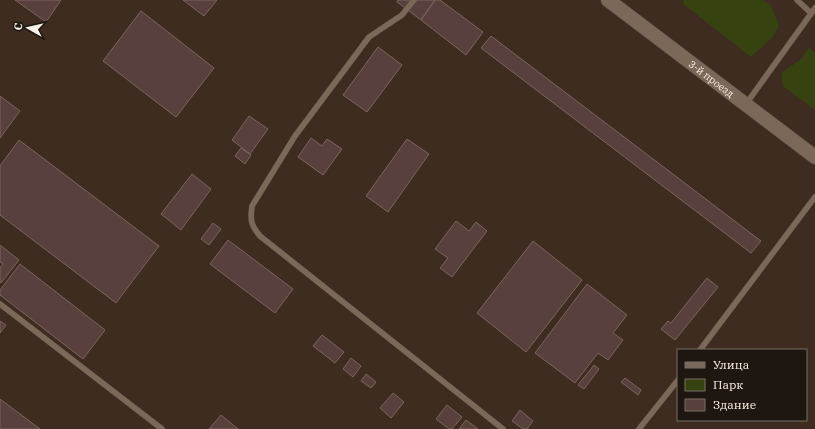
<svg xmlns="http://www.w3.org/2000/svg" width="815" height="429" font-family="'IBM Plex Serif',serif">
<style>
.green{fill:#364311}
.building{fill:#58413d;stroke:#7d635f}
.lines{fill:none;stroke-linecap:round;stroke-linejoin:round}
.service-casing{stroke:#58493d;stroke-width:6}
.tertiary-casing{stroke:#58493d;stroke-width:15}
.service{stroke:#7c6859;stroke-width:5.5}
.tertiary{stroke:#7c6859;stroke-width:14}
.labels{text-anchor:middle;stroke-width:3;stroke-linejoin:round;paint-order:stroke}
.street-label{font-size:10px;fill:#fdf2e9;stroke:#1e1610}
</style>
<rect width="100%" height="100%" fill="#3d2c1f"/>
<path class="green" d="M684,0H763L771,5L779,26L773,37L751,57L683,4Z
M809,48L815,52V110L783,86L781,73L800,60Z"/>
<path class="building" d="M15,0H61L46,22Z
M183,0H217L204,16Z
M398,0H435L421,20L397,2Z
M435,0H440L483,32L466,55L421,20Z
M141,11L214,68L176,117L103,61Z
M491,36L761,241L751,253L481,48Z
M378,47L402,65L367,112L343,95Z
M0,96L20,111L0,138Z
M249,116L268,129L250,154L232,140Z
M311,138L322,146L327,139L342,149L323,175L298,157Z
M407,139L429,154L388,212L366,196Z
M19,140L159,246L116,303L0,215V166Z
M241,148L251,155L245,164L235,156Z
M192,174L211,189L181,230L161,214Z
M456,221L469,231L476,222L487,231L452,277L440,268L448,258L435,249Z
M213,223L221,229L209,245L201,239Z
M228,240L293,289L275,313L210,264Z
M533,241L582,280L526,352L477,313Z
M0,245L19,260L1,283L0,282V268L3,264L0,262Z
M20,264L105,330L83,359L0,295V290Z
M707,278L718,287L675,340L661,329L668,321L671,323Z
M587,284L627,315L613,333L623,340L608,360L598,353L575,383L535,353Z
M0,321L6,325L0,333Z
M322,335L344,352L335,363L313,346Z
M351,358L361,366L353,377L343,369Z
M594,365L599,369L584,389L578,385Z
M366,374L376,382L371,388L361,381Z
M625,378L641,390L638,395L621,382Z
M393,393L404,402L391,418L380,408Z
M0,399L40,429H0Z
M447,405L462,417L452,429H449L436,419Z
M520,410L533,421L527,429H523L512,421Z
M221,415L238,429H209Z
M466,420L478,429H459Z"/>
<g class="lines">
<defs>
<path id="service" d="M414,0L402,15L369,37L295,136L252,206C250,221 251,225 260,236L503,429
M797,0L811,13
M746,104L815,8
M0,304L162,429
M700,350L815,197
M639,429L678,380"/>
<g id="tertiary">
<path id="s1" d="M608,0L815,157"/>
</g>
</defs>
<use href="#service" class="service-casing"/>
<use href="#tertiary" class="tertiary-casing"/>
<use href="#service" class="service"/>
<use href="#tertiary" class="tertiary"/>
</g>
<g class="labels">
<g class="street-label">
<text dy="4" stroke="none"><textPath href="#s1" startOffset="130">3-й проезд</textPath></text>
</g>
</g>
<rect x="677" y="349" width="130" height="72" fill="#1e1610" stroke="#776e67"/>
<rect x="685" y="362" width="20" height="6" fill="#7c6859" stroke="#776e67"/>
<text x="713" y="369" font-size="12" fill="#fdf2e9">Улица</text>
<rect x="685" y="379" width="20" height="12" fill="#364311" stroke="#776e67"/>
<text x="713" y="389" font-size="12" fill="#fdf2e9">Парк</text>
<rect x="685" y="399" width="20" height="12" fill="#58413d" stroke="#776e67"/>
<text x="713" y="409" font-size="12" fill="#fdf2e9">Здание</text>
<g transform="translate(28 28) rotate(278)" stroke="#1e1610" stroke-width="3" paint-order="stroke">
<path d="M0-3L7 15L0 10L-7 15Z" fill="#fdf2e9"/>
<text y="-6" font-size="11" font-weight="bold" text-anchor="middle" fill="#fdf2e9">С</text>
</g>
</svg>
